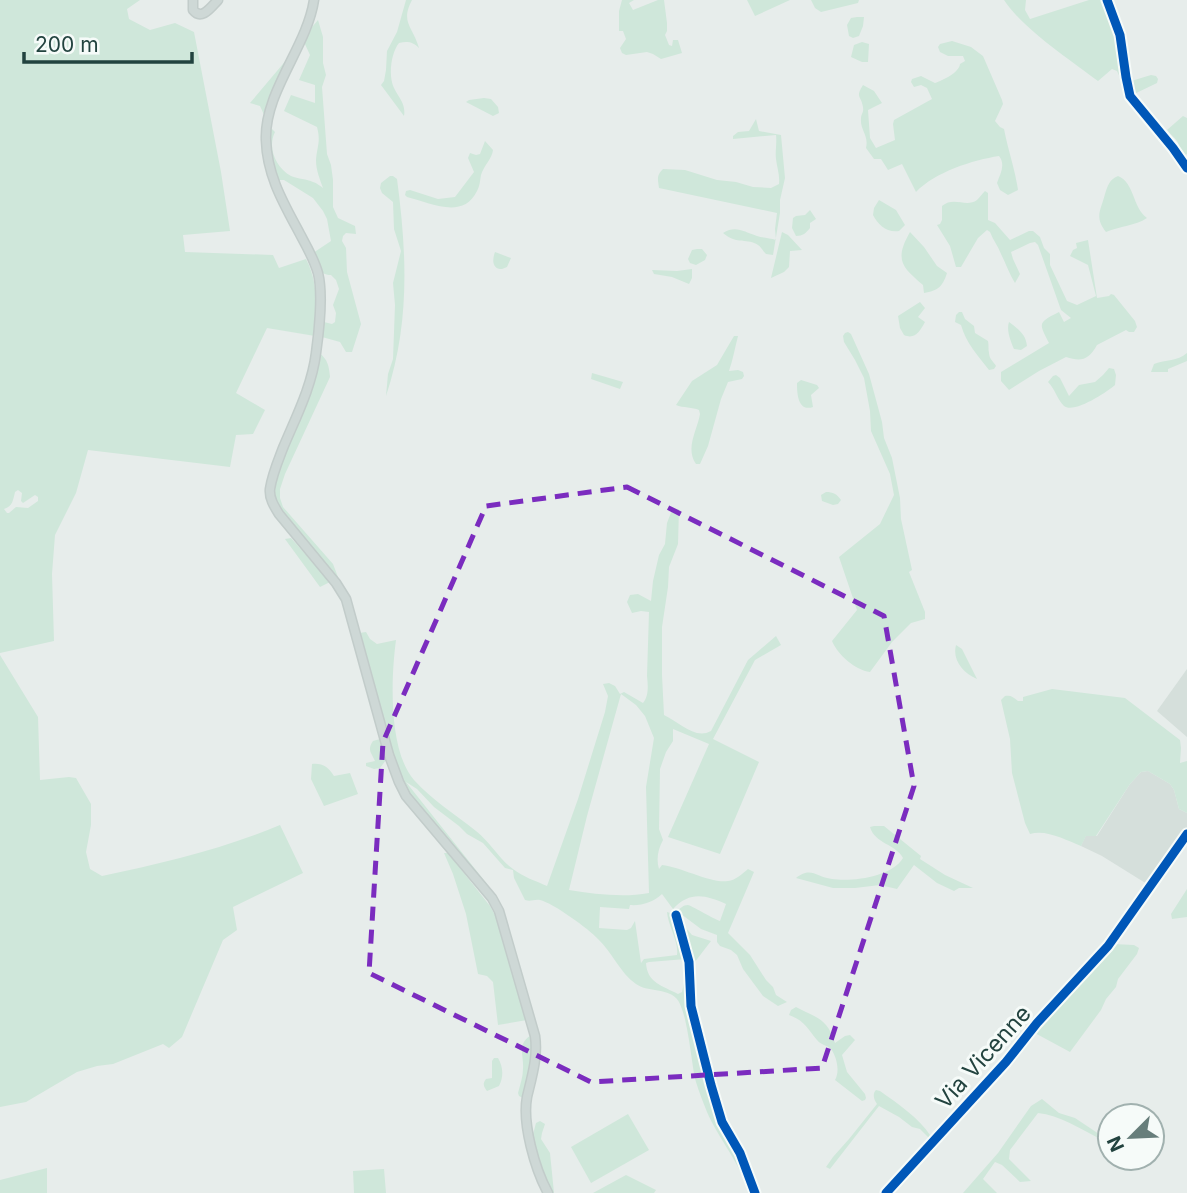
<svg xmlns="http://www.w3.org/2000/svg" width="1187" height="1193" font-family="Inter,sans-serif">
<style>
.built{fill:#d5dfdb}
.green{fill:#cfe7da;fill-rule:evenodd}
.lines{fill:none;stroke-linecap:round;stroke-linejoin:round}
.minor-casing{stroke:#c4cac8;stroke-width:10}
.major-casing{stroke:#c2ccca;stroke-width:11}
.minor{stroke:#fbfcfc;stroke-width:6}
.major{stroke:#ced8d6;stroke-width:8}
.cycleway-casing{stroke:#f6fbf9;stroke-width:13}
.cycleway{stroke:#0057b8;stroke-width:9}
.marked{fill:none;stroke:#7b2cbf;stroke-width:5;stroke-dasharray:14 9;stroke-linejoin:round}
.labels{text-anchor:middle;stroke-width:6;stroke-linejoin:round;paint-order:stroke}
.street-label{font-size:23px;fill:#22433f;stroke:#f6fbf9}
</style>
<rect width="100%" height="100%" fill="#e7edeb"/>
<path class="built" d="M1187,669V737L1157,711Z
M1148,771L1170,784L1174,790L1179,809L1187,813V828L1147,884L1102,856L1081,846L1086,835L1097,836L1130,784L1141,772Z"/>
<path class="green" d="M0,0H140L127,9L129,19L150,30L175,23L194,32L221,172L230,231L183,235L185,252L273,255L279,268L306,259C319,284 316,308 315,336L267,328L236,393L265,410L253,434L236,435L230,467L88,450L76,493L55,535L52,574L54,641L0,653ZM18,490L22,493L21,501L23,503L35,495L38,497V501L28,508L16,507L9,513H7L4,509C13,506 13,500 15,492Z
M406,0H412C400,23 413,26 419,48C413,42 408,41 399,43C391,53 388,76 394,88C399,98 406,104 404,116L381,85L384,81L386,70L387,51L397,32Z
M622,0H634L629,3L633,10L658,0H664L667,23V31L665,35L669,45L672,46L673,40H678L682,53L661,59L653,54L647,52L626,55L622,53L620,48L626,39L623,31H619V11Z
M747,0H790L755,16Z
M811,0H859L858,3L821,12L815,8Z
M1004,0H1026L1025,10L1030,19L1089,0H1105L1116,31L1124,86L1117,71L1112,69L1098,81C1070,60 1023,29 1004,0Z
M857,17H864L863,26L859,36L853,38L849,36L847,25L851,18Z
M318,20L323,37V63L326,75L322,87L327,154L331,165L333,180V207L338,218L355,226L356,234L346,233L343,236L342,241L346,248L347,272L361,324L352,352H346L340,342L322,337L320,321L332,324L335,322L336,313L333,305L339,289L336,280L331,275C318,275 317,264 313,253L331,241L327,219L323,211L313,198L284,180H275L268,139L270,127L275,132C267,148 276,168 291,176C298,179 307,179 313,182C317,183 320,186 323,188C320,179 316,171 316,160C317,146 321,142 317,127L284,111L291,95L315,103V85L299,80L310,55L304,42L312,27Z
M952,41L971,47L983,56L1002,100L1003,104L995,121L1000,127L1004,129C1008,150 1015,169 1018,190L1008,195L1000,190L997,183C1000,174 1006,165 999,156C973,160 935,172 916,192L902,164L888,170L881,159H874L866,148C869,135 860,130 861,119C861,113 864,113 863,107C861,95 855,98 863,85L874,91L882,103L868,110L870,138L876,148L895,140L893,124L894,120L932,99L927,88L921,85L914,87L911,82L912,79L921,76L935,83C943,80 959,73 960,64L965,61L963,56H948L940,52L938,47L940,44Z
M862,42L869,44L868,62H862L851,57L854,45Z
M293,52L266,119L260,106L250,103Z
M1151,75L1156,76L1158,79L1157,83L1132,95L1128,82Z
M484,98L491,99L498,107L499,113L493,116L466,102L469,100Z
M1183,116L1187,118V154L1182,157L1177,151C1183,142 1172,137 1167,130Z
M756,119L759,131L781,135L785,178L780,200V213L773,255L766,254C763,251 761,247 758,245C748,238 737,245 723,233C736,225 744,232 757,236C763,238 770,238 776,240L775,229L777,213L659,188C658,179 656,176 663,169L685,170L717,180L736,182L753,187L771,188L779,184C780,175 777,168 776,159C775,152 777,143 776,135L733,139V136L738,132L749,131Z
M485,141L493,150C492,159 484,165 481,175C480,180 480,186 477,191C463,220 431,203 407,197L405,195L406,191L410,190L438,199L455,197L474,172L468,158L470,153L476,155L480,154Z
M390,176H393L397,179C407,254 410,324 386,396L388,374L393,359L395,305L393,283L401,251L394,229L393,202L382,193L380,188L381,183Z
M1118,176C1135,183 1132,207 1147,218C1135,226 1120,226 1106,232C1094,217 1101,210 1105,194C1108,185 1109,180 1118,176Z
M985,191L988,193V220L995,223L1010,240L1029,231H1033L1040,237L1044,248L1050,254V265L1067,301L1077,305L1096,296L1088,265L1070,256L1073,250L1077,248L1076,243L1088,240L1097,298L1109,296L1111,294L1114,295L1135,321L1137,327L1134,332H1129L1126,330L1097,345C1089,360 1081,362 1066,357L1039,371L1009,390L1001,381V372L1049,343C1039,323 1037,323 1059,312L1064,322L1071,318L1061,310L1038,245L1035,242L1030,243L1011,252L1013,259L1020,274L1015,283C1009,273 1006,264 1001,254C998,246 993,240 990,232L987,230L978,238L961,267H956L950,246L937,225L940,224L942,220V206C954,196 966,208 977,200C980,197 982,194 985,191Z
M879,200L896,210L905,225L899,231C887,233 878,225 873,215L874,208Z
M810,210L816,219L810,223V228C806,233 803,236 796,236L792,228L793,218L796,216L805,215Z
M782,232L788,235L802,250L790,251L789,267L784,272L771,278Z
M910,232L924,247L937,266L947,273C943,286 938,291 924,293L923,285C902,267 894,260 910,232Z
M697,249H702L707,255L705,260L696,265L690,263L688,259L692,250Z
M495,252L511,258L507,267L502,269C492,269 492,260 495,252Z
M692,269V278L689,284L672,277L654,274L652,270L677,271Z
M920,302L925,308L918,317L925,322C920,331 915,340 904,335L900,328L898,316Z
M959,312H962L965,319L974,326L975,333L988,341C989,346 988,349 989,353C989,359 994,362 996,366L994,369L989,370C978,356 966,343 961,325L955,322L956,315Z
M1009,322C1018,329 1026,334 1027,346L1021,350L1014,349C1011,342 1006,330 1009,322Z
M848,332L851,334L869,374L882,422L884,438L892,458L900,498L901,519L912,570L909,572L925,612V619L911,623L892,642L870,672C855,670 838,655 832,641L857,610L839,557L880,524L894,495L890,474L871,431L870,411L864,378L855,360L844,342L843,336L845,333Z
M734,336H738C735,348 733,359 729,371L738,370L743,372L744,376L742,379L728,382L721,399L708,446L700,464H696C685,448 697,431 700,414L699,410C693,407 683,408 676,405L692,381L717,365Z
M319,353C328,359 329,367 330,377L285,474L280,489V498L283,507L333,564L341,585L275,505L273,483Z
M1187,353V361L1168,369V372H1151L1154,364C1166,359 1177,362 1187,353Z
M1109,368L1114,369L1116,375L1115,385C1107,392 1074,414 1064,406C1057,399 1055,389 1048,382L1053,376L1056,375L1060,378L1069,396L1079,385L1095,382L1103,375Z
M592,373L623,382L620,389L591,379Z
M801,380L817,385L819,388L811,395L813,407C798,412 797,394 797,383Z
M826,492C833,492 837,494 841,500L838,504L833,505L822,501L821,495Z
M679,509L678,544L669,567L668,587L662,627V675L664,715C679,722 695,740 711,731L748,660L776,636L781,645L755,660L713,739L759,762L720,854L668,837L709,744L673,729V741L666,752L660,769L659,829L663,840C658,849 656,859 659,869L662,865C681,867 712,884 728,881C736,880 742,874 748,869L754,872L728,933L750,955L766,980L773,987L776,995L787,1002L778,1006L763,996L743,969L737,955L731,950L720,946L717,942V935L701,929L677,911C681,908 683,905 688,905C690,905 714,919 720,921L726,904C705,895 690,891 673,909L662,894C654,902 641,906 630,905L629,909L600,907L599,928L627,930L631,928L635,921L641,963L644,959L677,955C679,941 668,926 667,912L670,913L674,918L686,959L649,962L646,963C647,983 663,986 678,994L682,992L684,983L688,978L690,1014L715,1111L723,1130L739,1156L754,1193H748C741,1163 719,1140 707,1112C703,1102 699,1092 696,1082C691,1064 688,1010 676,998C666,988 647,992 636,984C620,973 612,952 598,939C589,929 553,903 540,900C534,899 531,902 525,900L514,878L513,870L505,868L483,843L467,834L459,826L434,807L417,789L406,782L487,884V889L412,801L397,772L359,633L366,632L370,639L377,644L396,640C391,677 388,750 414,780C432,800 455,814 476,831C490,842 499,859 513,869C523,877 536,881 547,886L578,799L605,712L608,696L603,684L609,683L615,686L620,694L624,692L643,703C649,696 648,685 647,676L649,612L641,611L632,613L627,602L630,595L638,594L651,601L653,581L659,555L665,544L667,523L672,510ZM621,694L636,705L645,716L654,738L646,787L649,893C623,898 595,894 569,890L587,816Z
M291,538L330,582L320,587L285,539Z
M956,645L962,649L977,679C963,673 952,660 956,645Z
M0,655L38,717L40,780L69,777L76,778L91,804V825L86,852L90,869L102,876C163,863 223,849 280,825L303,873L233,907L237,930L223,940L182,1037L169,1048L163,1044L113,1064L97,1066L77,1072L26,1102L0,1107Z
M1052,689L1125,698L1180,740L1181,748L1180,763L1187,761V813L1179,809L1174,790L1170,784L1148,771L1141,772L1130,784L1096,836H1086L1081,846C1066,840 1046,829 1030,834L1025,823L1012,773L1010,739L1001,700L1005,696C1011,695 1013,697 1018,701H1023V697Z
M380,739L386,760L380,768L374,769L366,766V763L375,761C371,752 367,750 373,741Z
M312,764C323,763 328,767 334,776L350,773L358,794L324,806L311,779Z
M874,826H884L921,856L920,859L945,875L973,888H959L954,891L937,883L914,865L897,889L880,885L855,888H833L796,878C811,866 816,877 832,879C852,882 892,877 903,858C896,844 875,844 870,827Z
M444,853H448L490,906L500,924L527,1020L498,1025L493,982L487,976L478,974L466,914L453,874Z
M1187,889V917L1172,919L1171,914Z
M685,927L692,935L711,941L691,967L681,928Z
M1113,944L1134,945L1139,948L1137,954L1118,979L1116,987L1106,999L1101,1010L1070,1052L1033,1032Z
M796,1007C817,1018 827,1018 835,1043L845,1036L850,1035L855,1040L842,1055L847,1072L865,1094L866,1098L865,1100L862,1101L835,1080C840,1072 837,1057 831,1049C827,1045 821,1045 817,1040C807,1028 805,1021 789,1015L791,1010Z
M530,1036L532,1052L525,1099L519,1096L518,1093C520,1085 523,1077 523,1069C524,1056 517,1044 530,1036Z
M494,1058H498C503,1066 504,1077 499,1086L487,1091C484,1087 482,1084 486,1079L492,1078V1061Z
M876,1090L880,1091C897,1103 919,1118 930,1135L929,1138L920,1129L912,1127L899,1117L879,1106L830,1169L826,1167L833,1157L849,1139L877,1104C874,1100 872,1094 876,1090Z
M1042,1099L1059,1113L1075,1118L1099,1134L1100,1139C1081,1129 1059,1115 1038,1113L1010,1150L1009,1159L1031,1181L1020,1182L1002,1165L995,1162L983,1179L997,1193H963L998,1153L1031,1106Z
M628,1114L649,1150L591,1183L571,1147Z
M540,1121L545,1124L542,1133L541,1139L550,1153L554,1193L549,1191L532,1138L536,1123Z
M47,1168V1193H0V1180Z
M384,1169L386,1193H354L353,1171Z
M626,1175L656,1190L654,1193H593Z"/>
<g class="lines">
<defs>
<path id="minor" d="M1107,0L1120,35L1126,77L1130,96L1173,148L1187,168
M676,915L689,962L691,1006L711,1085L722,1122L740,1153L755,1193
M886,1193L1006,1062L1037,1023L1108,946L1187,834"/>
<path id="major" d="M193,0V10C202,21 211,7 218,0
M314,0C307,47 264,92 266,140C267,176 284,204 300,234C307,247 314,259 318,273C323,293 319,332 316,353C312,386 296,417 283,448C278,461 272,475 270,489C269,498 274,506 279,514L336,583L346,599L389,755L399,782L406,796L492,898L499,911L535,1036C538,1057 532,1076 527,1097C522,1124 535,1169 548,1193"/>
</defs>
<use href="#minor" class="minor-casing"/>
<use href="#major" class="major-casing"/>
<use href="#minor" class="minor"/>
<use href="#major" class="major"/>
<defs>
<path id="cycleway" d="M1107,0L1120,35L1126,77L1130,96L1173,148L1187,168
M676,915L689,962L691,1006L711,1085L722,1122L740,1153L755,1193
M886,1193L1006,1062L1037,1023L1108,946L1187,834"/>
</defs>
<use href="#cycleway" class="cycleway-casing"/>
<use href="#cycleway" class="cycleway"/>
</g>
<path class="marked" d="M627,487L884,616L914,786L822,1068L591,1082L369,973L383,742L486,506Z"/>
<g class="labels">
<g class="street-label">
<text transform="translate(983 1057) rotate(-48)" y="8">Via Vicenne</text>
</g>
</g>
<g transform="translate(1131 1137) rotate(246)"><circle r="33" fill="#f6fbf9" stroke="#a1b1af" stroke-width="2"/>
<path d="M0-5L12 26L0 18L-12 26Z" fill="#677e7b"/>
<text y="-10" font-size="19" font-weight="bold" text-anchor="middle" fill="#22433f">N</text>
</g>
<path d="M24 52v10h168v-10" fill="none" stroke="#22433f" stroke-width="3.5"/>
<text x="35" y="52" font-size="21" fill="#22433f" stroke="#f6fbf9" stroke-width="5" paint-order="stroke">200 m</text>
</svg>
